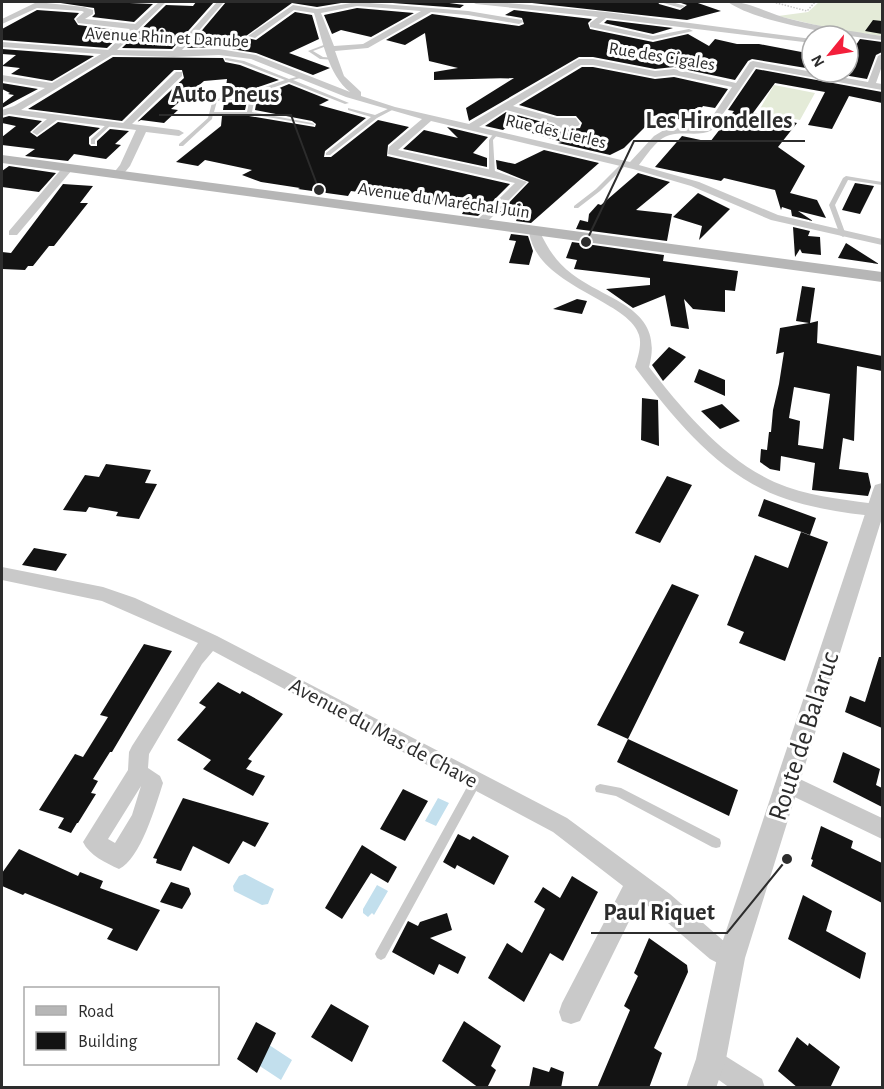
<svg xmlns="http://www.w3.org/2000/svg" width="884" height="1089" font-family="'Alegreya Sans',sans-serif">
<style>
.green{fill:#e4ebd8}
.water{fill:#c2dfed}
.building{fill:#131313;fill-rule:evenodd}
.lines{fill:none;stroke-linecap:round;stroke-linejoin:round}
.path{stroke:#c9c9c9;stroke-width:1.5;stroke-dasharray:1.5 1.5;stroke-linecap:butt}
.service{fill:#c9c9c9;fill-rule:evenodd}
.minor{fill:#c9c9c9;fill-rule:evenodd}
.tertiary{fill:#c9c9c9;fill-rule:evenodd}
.secondary{fill:#b6b6b6;fill-rule:evenodd}
.labels{text-anchor:middle;stroke-width:6;stroke-linejoin:round;paint-order:stroke}
.far-street-label{font-size:18px;fill:#2c2c2c;stroke:#fff}
.street-label{font-size:22px;fill:#2c2c2c;stroke:#fff}
.near-street-label{font-size:27px;fill:#2c2c2c;stroke:#fff}
.leader{fill:none;stroke:#2c2c2c;stroke-width:2}
.callout-dot{fill:#2c2c2c;stroke:#fff;stroke-width:2}
.callout-label{font-size:24px;text-anchor:middle;font-weight:bold;fill:#2c2c2c;stroke:#fff;stroke-width:6;stroke-linejoin:round;paint-order:stroke}
</style>
<rect width="100%" height="100%" fill="#fff"/>
<path class="green" d="M819,2H882V36L837,30L778,16L808,12Z
M774,85L815,93L800,120L758,112Z"/>
<path class="water" d="M438,798L449,803L436,826L425,821Z
M245,874L274,889L268,904L262,905L234,891L233,886L239,876Z
M377,885L388,891L374,915L372,913L368,917L363,913V909Z
M263,1041L292,1060L281,1080L252,1061Z"/>
<path class="building" d="M54,2H106L153,4L134,22L92,17L95,14L94,8Z
M196,2H214L172,49L122,48L166,5L193,6Z
M226,2H347L317,7L292,3L246,36L247,38L256,40L295,12L312,15L319,39L289,53L330,68L313,75L256,53L219,47L187,48Z
M379,2H442L464,5L460,8Z
M535,2H658L659,4L680,10L687,5L678,2H695L721,11L687,20L532,3Z
M357,8L414,13L371,37L341,30L332,34L324,15Z
M37,10L79,13L74,19L78,25L125,31L107,48L2,40V29Z
M514,10L592,19L588,23L590,29L653,42L688,34L709,46L715,39L737,44H759L812,54V69L752,59L748,61L735,80L674,67L655,69L593,57H579L469,121L466,108L514,78L434,80V72L458,68L429,61L425,33L405,45L386,40L432,14L519,26L524,24L522,18L505,15Z
M607,20L673,28L653,34L604,23Z
M873,20L882,21V34L865,31Z
M860,39L882,42V52L876,55L867,79L826,72H848V57Z
M2,49L94,56L52,81L11,74L20,68L2,66L16,55L2,54Z
M113,57L223,58L225,62L240,65L279,80L250,90L249,93L225,96L227,79L204,81L171,109L178,110L164,123L141,120L137,122L184,78L182,70H174L122,121L28,109Z
M582,67H593L655,79L674,77L728,89L715,108L703,106L701,109L696,108L693,111L690,110L683,120L658,115L649,117L650,122L624,148L610,155L558,143L562,142L508,126L503,130L485,126L506,112L553,125L560,130L580,128L582,123L576,116H557L519,105Z
M756,69L882,92V103L849,96L832,129L808,125L825,92L775,83L753,113L797,123L778,147L805,166L790,193L817,200L826,218L798,211L813,221L792,216L791,210L782,207L781,210L775,190L724,178L721,181L655,167L682,136L710,142L734,111L728,110Z
M2,83L38,89L2,108V104L14,95L8,94L10,93L2,89Z
M289,84L329,100L319,105L366,118L325,151L324,157H331L378,120L409,127L388,145L387,156L510,184L478,216L462,214L465,208L453,205L351,191L348,196L298,189L300,188L261,182L242,175L252,170L205,160L198,166L176,162L221,126L222,116H249L315,127L316,124L312,121L255,110L257,99L274,95L277,89Z
M247,101L245,110H223L224,103Z
M9,116L42,121L30,132L37,137L58,122L100,128L89,137V144L91,146H97V141L110,129L129,131L115,144L121,145L106,159L74,154L68,161L25,156L35,149L2,145V137L16,126L2,123V118Z
M447,127L488,137L473,153L487,158V167L403,149L424,130L458,138Z
M544,150L599,163L531,223L516,221L518,216L498,214L529,182L497,169L496,160L515,164Z
M9,166L56,173L39,192L2,187V171Z
M638,173L670,182L636,210L672,214L667,241L576,229L580,220L588,222L589,214L598,204L601,205Z
M855,183L874,186L860,214L842,210Z
M63,184L93,186L80,203H88L54,246H49L33,266H28L25,270L2,269V252L11,253Z
M698,193L730,209L699,240L702,226L673,217Z
M793,227L810,231L808,236L820,237L821,255L802,253L800,249L795,257Z
M511,234L528,236L533,251L529,265L509,263L516,241L509,240Z
M572,242L664,255L663,261L738,271L735,291L725,290V312L693,309L684,299L689,329L671,326L665,295L633,308L606,289L650,285V278L574,269L577,260L566,258Z
M846,243L879,264L838,258Z
M802,286L815,288L810,323L818,321L817,343L882,356V371L857,366L854,441L843,438L839,469L868,473L871,487L868,496L812,490L815,463L781,456L780,471L770,469L760,462L761,449L767,450L769,432H771L773,410L779,384L784,352L776,354L780,328L809,323L796,321ZM794,387L830,394L823,449L798,445L800,421L789,418Z
M577,299L587,301L582,314L553,309Z
M669,347L686,357L663,381L652,365Z
M699,369L725,380V396L694,382Z
M642,398L658,400L659,446L641,440Z
M722,404L740,421L720,429L701,411Z
M106,464L151,470L145,483L157,484L139,519L116,516L118,512L89,507L86,512L63,510L85,475L99,477Z
M667,476L692,485L660,543L635,533Z
M764,499L816,518L810,535L758,516Z
M801,532L828,542L785,661L739,643L744,632L727,625L755,555L788,568Z
M34,548L67,554L56,571L22,565Z
M672,584L699,595L628,739L597,725Z
M144,644L172,651L112,752H110L93,779L98,781L91,793L96,794L78,823H77L71,833L58,828L64,818L39,810L75,754L83,757L108,717L100,715Z
M879,657H882V728L845,712L850,696L865,702Z
M218,682L240,694L242,691L283,714L248,759L252,761L246,769L265,776L253,796L203,769L211,760L177,740L206,707L199,703Z
M628,739L738,790L729,816L617,762Z
M843,752L880,769L876,785L882,788V807L833,782Z
M403,789L428,801L405,841L380,829Z
M183,798L193,801L269,823L255,847L243,841L229,864L193,846L181,871L156,863L157,859L153,858Z
M821,826L853,841L851,848L882,863V903L811,866L813,860L811,859Z
M458,834L470,840L473,836L509,856L494,885L457,865L455,869L443,862Z
M362,845L397,867L388,883L371,873L342,919L325,908Z
M19,849L78,876L80,872L103,881L100,888L160,910L137,951L107,939L113,929L25,893L23,895L2,886V873Z
M572,876L598,892L563,961L550,953L524,1002L488,978L507,943L522,953L545,909L534,902L543,887L560,898Z
M171,882L189,888L191,894L182,909L160,902Z
M803,895L832,911L826,931L866,953L860,979L788,939Z
M447,913L452,930L430,938L466,957L458,974L439,964L434,975L392,952L408,921L418,926L420,922Z
M649,938L687,965L688,972L654,1048L662,1053L649,1088H597L630,1010L624,1006L638,976L634,973Z
M331,1004L369,1026L352,1062L311,1037Z
M464,1021L501,1046L491,1066L496,1070L487,1088H479L442,1061Z
M256,1022L276,1033L257,1073L237,1059Z
M797,1037L808,1046L809,1043L840,1067L830,1088H798L778,1071Z
M533,1067L549,1072L551,1067L564,1072L561,1088H529Z"/>
<g class="lines">
<path class="path" d="M773,2L807,11L815,2"/>
<path class="service" d="M329,43L332,44L313,51L323,57L335,58H337V60L320,59L308,51Z
M227,58L244,61L289,79L304,75V77L293,80L349,103L345,104L289,82L275,87L274,93L255,97L252,112L312,123L314,124V125L249,114H213L212,119L183,146H179V144L208,118L213,99L251,95V92L285,80L241,63L225,60V58ZM271,88L270,91L255,94ZM250,98L247,112H214L217,101Z
M348,108L375,115L390,108L394,109L377,118L330,155H326V153L371,117L348,110Z
M652,118L675,124L679,130L675,131L671,126L650,120V119Z
M107,124L111,125L95,140V144H91V139Z
M494,133L498,134L493,140L495,173L492,175L489,173V140Z
M622,163L627,164L600,191L578,208H574V206L596,189Z
M846,176L882,182V185L848,180L835,205L846,235L843,237L840,235L829,205L843,178Z
M476,776L480,778L481,781L480,784L385,958L381,960L377,958L375,954L377,950L472,778Z
M600,784L621,788L720,839L721,843L720,847L716,848L712,847L616,796L596,792L595,789L596,786Z"/>
<path class="minor" d="M37,2L84,7L93,10V14L85,19L135,24L159,2H166L117,50L173,51L217,2H224L182,50L219,49L256,55L350,92C328,75 322,38 314,13L294,10L255,38L248,36L293,5L317,9L357,2L468,11L522,20L523,22L519,24L468,15L431,12L368,48L335,51L344,76L361,92V96L395,107L469,124L579,59H593L655,71L674,69L736,83L750,62L753,61L868,82L878,56L882,54V66L876,83L882,84V90L755,67L712,130C699,137 684,131 670,135C657,138 647,155 639,165L699,182L778,215L882,239V245L771,220L691,186L633,169L431,121L398,150L492,170L527,182L483,226H475V222L515,183L388,154L389,147L422,119L346,97L251,59L219,55L174,57L112,55L21,110L123,123L176,72H182V76L132,124L179,130L184,133L179,136L146,132L130,166L121,177H113L112,175L120,165L136,130L57,120L37,135L32,132L47,119L9,114L2,116V110L14,106L45,88L2,81V75L52,83L101,54L2,47V42L108,50L130,29L78,23L76,19L84,12L82,11L37,8L2,24V19ZM357,6L421,11L363,44L334,46L321,13ZM581,65H593L655,77L674,75L732,87L706,126L664,130L654,136L630,162L479,127L506,110L554,123L560,128L578,126L580,124L576,118H557L513,106Z
M472,2H496L606,12L812,39V43L606,18L599,24L653,36L689,29L693,31L653,40L590,27V23L598,17L476,4Z
M660,2H672L685,6L681,8Z
M728,2C745,0 772,15 790,19C820,27 851,31 882,36V40C845,36 757,23 728,2Z
M68,165L72,166V170L17,235H9V231L64,166Z
M535,229L539,230C547,247 555,261 572,274C609,302 665,308 649,367C685,413 730,467 787,487C818,498 851,500 882,505V517C843,513 798,507 762,489C711,464 671,415 637,370L635,367C638,357 642,345 639,335C629,300 537,287 529,232Z
M2,567L103,587L135,598L217,636L567,818L670,894L726,943L739,950L743,958L739,966L731,970L710,959L640,899L580,1021L571,1024L562,1021L559,1012L562,1003L623,886L553,832L213,651L202,664L149,754L148,768L160,776L163,783C156,805 140,860 119,869C106,863 89,855 83,842L128,770L129,752L132,746L198,643L102,601L2,580ZM141,786L132,815L115,843L108,839Z
M787,773L882,818V839L780,790L777,783L780,776Z
M711,1047L762,1079L765,1088H730L702,1068L699,1059L702,1050Z"/>
<path class="tertiary" d="M882,483V518L745,958L726,1059L716,1088H686L696,1059L717,958L873,490L875,485Z"/>
<path class="secondary" d="M2,155L882,272V282L2,163Z"/>
</g>
<g class="labels">
<g class="far-street-label">
<text transform="translate(167 37) rotate(3)" y="6">Avenue Rhin et Danube</text>
<text transform="translate(662 56) rotate(9)" y="6">Rue des Cigales</text>
<text transform="translate(556 131) rotate(13)" y="6">Rue des Lierles</text>
<text transform="translate(444 200) rotate(8)" y="6">Avenue du Maréchal Juin</text>
</g>
<g class="street-label">
<text transform="translate(384 732) rotate(28)" y="8">Avenue du Mas de Chave</text>
</g>
<g class="near-street-label">
<text transform="translate(803 736) rotate(-72)" y="9">Route de Balaruc</text>
</g>
</g>
<path class="leader" d="M319 190L291 115H159M586 242L634 141H805M787 859L727 933H591"/>
<g class="callout-dot">
<circle cx="319" cy="190" r="6"/>
<circle cx="586" cy="242" r="6"/>
<circle cx="787" cy="859" r="6"/>
</g>
<g class="callout-label">
<text x="225" y="102">Auto Pneus</text>
<text x="719" y="128">Les Hirondelles</text>
<text x="659" y="920">Paul Riquet</text>
</g>
<rect width="884" height="1089" fill="none" stroke="#2c2c2c" stroke-width="6"/>
<rect x="24" y="987" width="195" height="78" fill="#ffffff" stroke="#ababab" stroke-width="1.5"/>
<rect x="36" y="1006" width="30" height="9" fill="#b6b6b6" stroke="#ababab" stroke-width="1.5"/>
<text x="78" y="1017" font-size="18" fill="#2c2c2c">Road</text>
<rect x="36" y="1032" width="30" height="18" fill="#131313" stroke="#ababab" stroke-width="1.5"/>
<text x="78" y="1047" font-size="18" fill="#2c2c2c">Building</text>
<g transform="translate(830 54) rotate(240)"><circle r="28" fill="#ffffff" stroke="#ababab" stroke-width="1.5"/>
<path d="M0-4.5L10 22L0 15L-10 22Z" fill="#f31f3b"/>
<text y="-9" font-size="16" font-weight="bold" text-anchor="middle" fill="#2c2c2c">N</text>
</g>
</svg>
